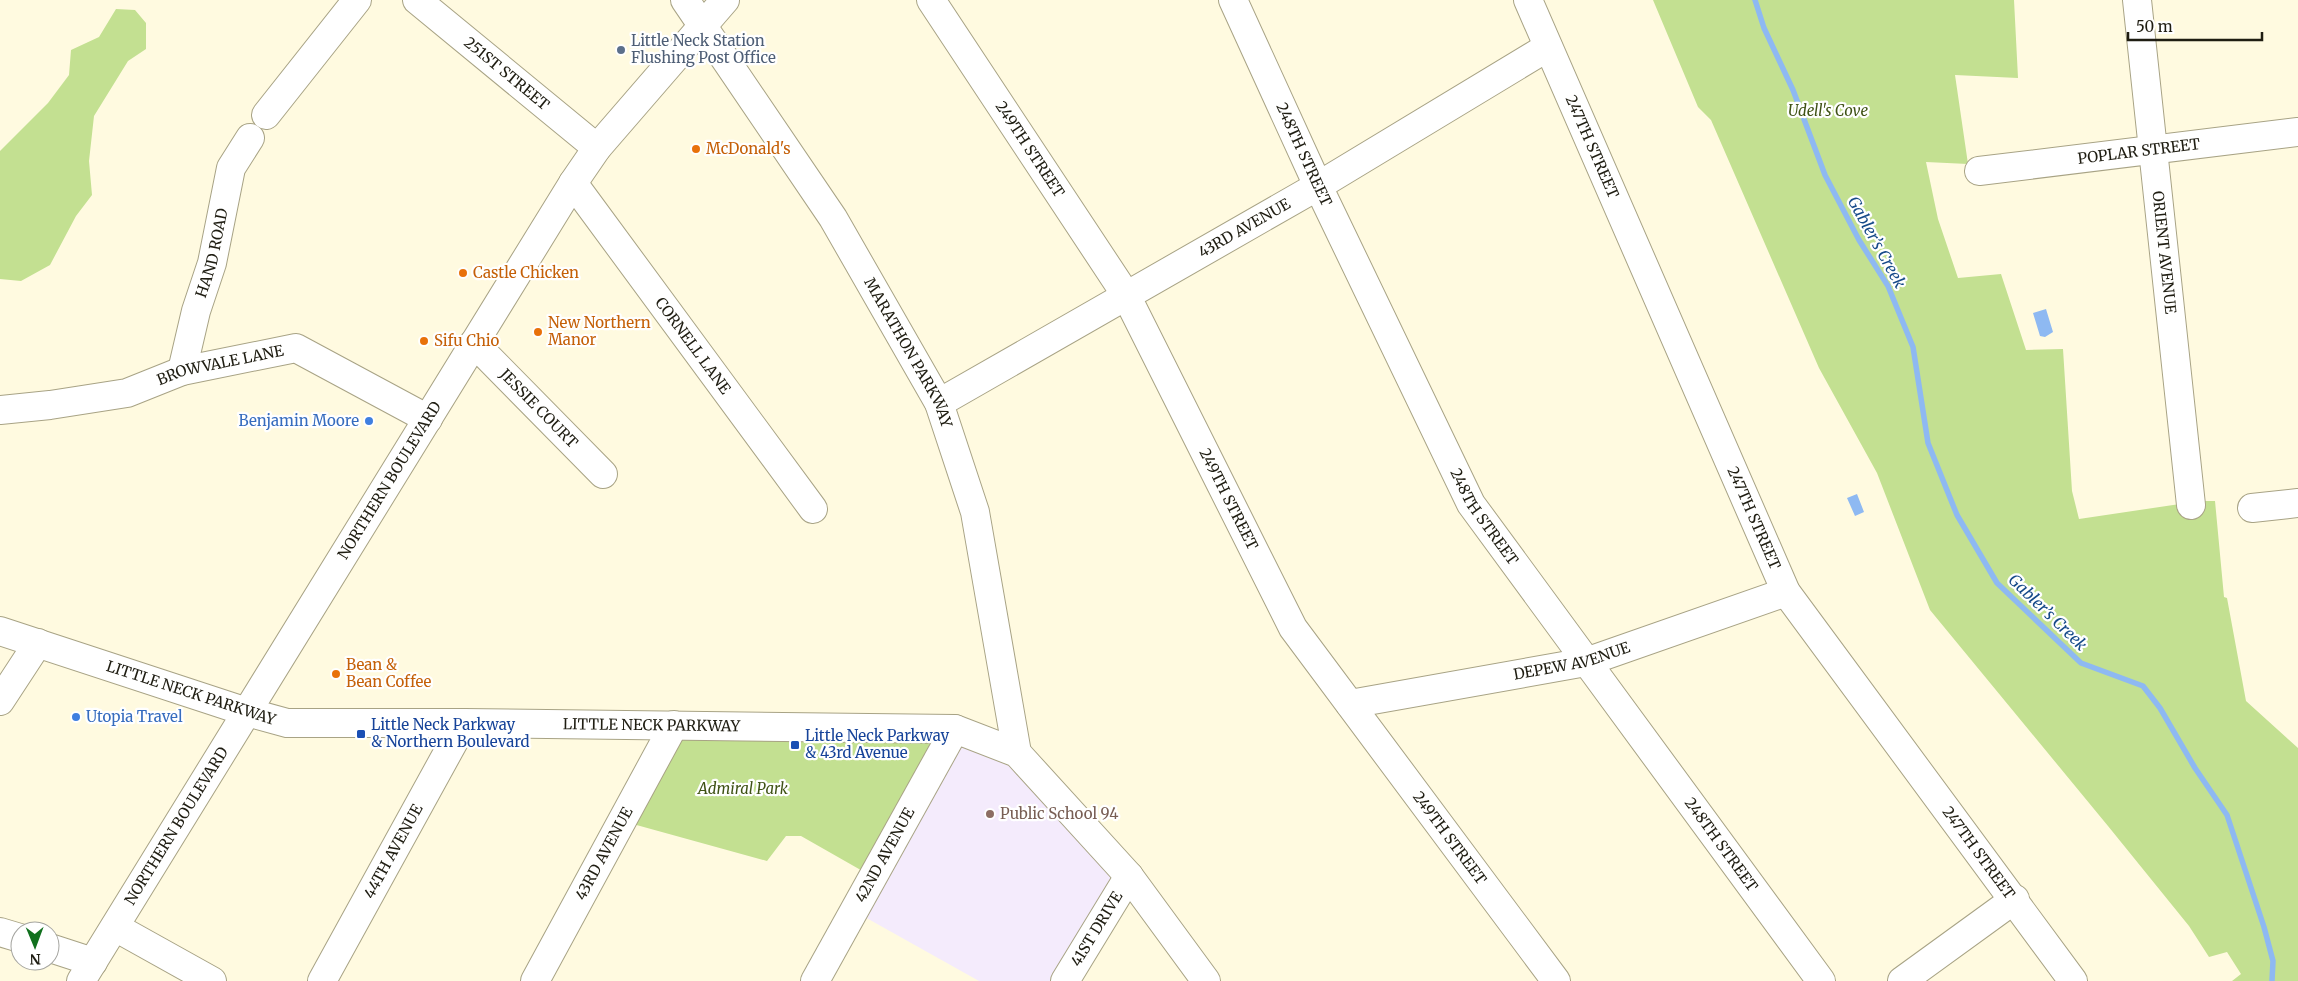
<svg xmlns="http://www.w3.org/2000/svg" width="2298" height="981" font-family="Merriweather,serif">
<style>
.education{fill:#f4ebfc}
.green{fill:#c3e091}
.water{fill:#8eb9f2}
.lines{fill:none;stroke-linecap:round;stroke-linejoin:round}
.stream{stroke:#8eb9f2;stroke-width:5.5}
.minor-casing{stroke:#a8a385;stroke-width:30}
.major-casing{stroke:#a8a385;stroke-width:30}
.minor{stroke:#fff;stroke-width:28}
.major{stroke:#fff;stroke-width:28}
.service-dot{fill:#5c6f8a;stroke:#fff;stroke-width:2}
.food-dot{fill:#e8710a;stroke:#fff;stroke-width:2}
.shop-dot{fill:#3f7fe0;stroke:#fff;stroke-width:2}
.transit-dot{fill:#1a4fb4;stroke:#fff;stroke-width:2}
.education-dot{fill:#8d6e63;stroke:#fff;stroke-width:2}
.labels{text-anchor:middle;stroke-width:4.5;stroke-linejoin:round;paint-order:stroke}
.service-label{font-size:15px;fill:#4e5e75;stroke:#fff;text-anchor:start}
.street-label{font-size:15px;fill:#1f1d12;stroke:#fff}
.park-label{font-size:15px;font-style:italic;fill:#3f5215;stroke:#fff}
.food-label{font-size:15px;fill:#c56008;stroke:#fff;text-anchor:start}
.shop-label{font-size:15px;fill:#366cbe;stroke:#fff;text-anchor:end}
.transit-label{font-size:15px;fill:#164399;stroke:#fff;text-anchor:start}
.education-label{font-size:15px;fill:#785e54;stroke:#fff;text-anchor:start}
.water-label{font-size:16px;font-style:italic;fill:#164a89;stroke:#fff}
</style>
<rect width="100%" height="100%" fill="#fffae0"/>
<path class="education" d="M955,729L1017,753L1129,876L1065,981H979L854,911Z"/>
<path class="green" d="M1653,0H2014L2018,78L1955,75L1968,164L1926,162L1938,219L1958,278L2001,274L2026,350L2063,349L2072,491L2079,519L2200,501H2215L2224,597L2227,598L2246,701L2298,748V981H2232L2241,974L2227,952L2209,957L2189,926L2108,826L1930,610L1877,473L1819,368L1711,120L1698,107Z
M116,9L135,10L146,23V49L128,61L94,116L89,161L92,195L76,216L50,265L21,281L0,279V151L48,103L69,75L71,50L99,37Z
M674,725L955,729L873,877L801,836H786L767,861L622,821Z"/>
<path class="water" d="M2046,309L2053,332L2045,337L2040,336L2033,313Z
M1857,494L1864,512L1855,516L1847,498Z"/>
<g class="lines">
<path class="stream" d="M1755,0L1764,28L1793,90L1825,175L1859,240L1888,286L1913,347L1928,443L1957,515L1997,583L2081,663L2143,686L2160,708L2195,768L2227,815L2264,927L2273,961L2272,981"/>
<defs>
<g id="minor">
<path id="s1" d="M417,0L597,148"/>
<path id="s2" d="M685,0L833,218L939,403L975,512L1017,753"/>
<path id="s3" d="M931,0L1126,295L1293,628L1556,981"/>
<path id="s4" d="M1233,0L1318,186L1471,504L1821,981"/>
<path id="s5" d="M1528,0L1786,592L2073,981"/>
<path id="s6" d="M2137,0L2191,505"/>
<path d="M266,115L357,0"/>
<path id="s7" d="M1979,171L2298,132"/>
<path id="s8" d="M573,183L813,509"/>
<path id="s9" d="M474,343L603,474"/>
<path id="s10" d="M182,371L196,311L212,263L231,168L250,138"/>
<path id="s11" d="M939,403L1318,186L1548,47"/>
<path id="s12" d="M0,410L50,405L127,393L182,371L296,348L428,419"/>
<path d="M2252,508L2298,503"/>
<path d="M0,701L38,643"/>
<path id="s13" d="M1350,704L1586,662L1786,592"/>
<path id="s14" d="M247,712L287,723H464L955,729L1017,753L1129,876L1206,981"/>
<path d="M115,927L212,981"/>
<path d="M0,932L20,938"/>
<path d="M50,948L93,962"/>
<path id="s15" d="M322,981L464,723"/>
<path id="s16" d="M535,981L674,725"/>
<path id="s17" d="M815,981L955,729"/>
<path id="s18" d="M1065,981L1129,876"/>
<path d="M1902,981L2015,899"/>
</g>
<g id="major">
<path d="M0,631L247,712"/>
<path id="s19" d="M81,981L573,183L597,148L725,0"/>
</g>
</defs>
<use href="#minor" class="minor-casing"/>
<use href="#major" class="major-casing"/>
<use href="#minor" class="minor"/>
<use href="#major" class="major"/>
</g>
<circle class="service-dot" cx="621" cy="50" r="5"/>
<g class="food-dot">
<circle cx="696" cy="149" r="5"/>
<circle cx="463" cy="273" r="5"/>
<circle cx="538" cy="332" r="5"/>
<circle cx="424" cy="341" r="5"/>
<circle cx="336" cy="674" r="5"/>
</g>
<g class="shop-dot">
<circle cx="369" cy="421" r="5"/>
<circle cx="76" cy="717" r="5"/>
</g>
<g class="transit-dot">
<rect x="356" y="729" width="10" height="10" rx="2.5"/>
<rect x="790" y="740" width="10" height="10" rx="2.5"/>
</g>
<circle class="education-dot" cx="990" cy="814" r="5"/>
<g class="labels">
<g class="service-label">
<text x="631" y="46">Little Neck Station<tspan x="631" dy="17">Flushing Post Office</tspan></text>
</g>
<g class="street-label">
<text dy="5" stroke="none"><textPath href="#s1" startOffset="116">251ST STREET</textPath></text>
<text dy="5" stroke="none"><textPath href="#s5" startOffset="160">247TH STREET</textPath></text>
<text dy="5" stroke="none"><textPath href="#s3" startOffset="179">249TH STREET</textPath></text>
<text dy="5" stroke="none"><textPath href="#s7" startOffset="161">POPLAR STREET</textPath></text>
<text dy="5" stroke="none"><textPath href="#s4" startOffset="170">248TH STREET</textPath></text>
<text dy="5" stroke="none"><textPath href="#s11" startOffset="352">43RD AVENUE</textPath></text>
<text dy="5" stroke="none"><textPath href="#s10" startOffset="122">HAND ROAD</textPath></text>
<text dy="5" stroke="none"><textPath href="#s6" startOffset="254">ORIENT AVENUE</textPath></text>
<text dy="5" stroke="none"><textPath href="#s8" startOffset="202">CORNELL LANE</textPath></text>
<text dy="5" stroke="none"><textPath href="#s2" startOffset="418">MARATHON PARKWAY</textPath></text>
<text dy="5" stroke="none"><textPath href="#s12" startOffset="226">BROWVALE LANE</textPath></text>
<text dy="5" stroke="none"><textPath href="#s9" startOffset="92">JESSIE COURT</textPath></text>
<text dy="5" stroke="none"><textPath href="#s19" startOffset="588">NORTHERN BOULEVARD</textPath></text>
<text dy="5" stroke="none"><textPath href="#s3" startOffset="582">249TH STREET</textPath></text>
<text dy="5" stroke="none"><textPath href="#s4" startOffset="575">248TH STREET</textPath></text>
<text dy="5" stroke="none"><textPath href="#s5" startOffset="565">247TH STREET</textPath></text>
<text dy="5" stroke="none"><textPath href="#s13" startOffset="226">DEPEW AVENUE</textPath></text>
<text transform="translate(191 693) rotate(18)" y="5">LITTLE NECK PARKWAY</text>
<text dy="5" stroke="none"><textPath href="#s14" startOffset="406">LITTLE NECK PARKWAY</textPath></text>
<text dy="5" stroke="none"><textPath href="#s19" startOffset="182">NORTHERN BOULEVARD</textPath></text>
<text dy="5" stroke="none"><textPath href="#s3" startOffset="988">249TH STREET</textPath></text>
<text dy="5" stroke="none"><textPath href="#s4" startOffset="980">248TH STREET</textPath></text>
<text dy="5" stroke="none"><textPath href="#s15" startOffset="148">44TH AVENUE</textPath></text>
<text dy="5" stroke="none"><textPath href="#s5" startOffset="970">247TH STREET</textPath></text>
<text dy="5" stroke="none"><textPath href="#s16" startOffset="145">43RD AVENUE</textPath></text>
<text dy="5" stroke="none"><textPath href="#s17" startOffset="144">42ND AVENUE</textPath></text>
<text dy="5" stroke="none"><textPath href="#s18" startOffset="61">41ST DRIVE</textPath></text>
</g>
<g class="park-label">
<text x="1828" y="116">Udell's Cove</text>
<text x="743" y="794">Admiral Park</text>
</g>
<g class="food-label">
<text x="706" y="154">McDonald's</text>
<text x="473" y="278">Castle Chicken</text>
<text x="548" y="328">New Northern<tspan x="548" dy="17">Manor</tspan></text>
<text x="434" y="346">Sifu Chio</text>
<text x="346" y="670">Bean &amp;<tspan x="346" dy="17">Bean Coffee</tspan></text>
</g>
<g class="shop-label">
<text x="359" y="426">Benjamin Moore</text>
<text x="86" y="722" text-anchor="start">Utopia Travel</text>
</g>
<g class="transit-label">
<text x="371" y="730">Little Neck Parkway<tspan x="371" dy="17">&amp; Northern Boulevard</tspan></text>
<text x="805" y="741">Little Neck Parkway<tspan x="805" dy="17">&amp; 43rd Avenue</tspan></text>
</g>
<g class="education-label">
<text x="1000" y="819">Public School 94</text>
</g>
<g class="water-label">
<text transform="translate(1877 242) rotate(61)" y="6">Gabler’s Creek</text>
<text transform="translate(2048 612) rotate(44)" y="6">Gabler’s Creek</text>
</g>
</g>
<g transform="translate(35 946) rotate(179)"><circle r="24" fill="#ffffff" stroke="#a5a5a0"/>
<path d="M0-4L9 19L0 12L-9 19Z" fill="#11701e"/>
<text y="-8" font-size="14" font-weight="bold" text-anchor="middle" fill="#1f1d12">N</text>
</g>
<path d="M2128 32v8h134v-8" fill="none" stroke="#1f1d12" stroke-width="2.5"/>
<text x="2136" y="32" font-size="15" fill="#1f1d12" stroke="#ffffff" stroke-width="4" paint-order="stroke">50 m</text>
</svg>
